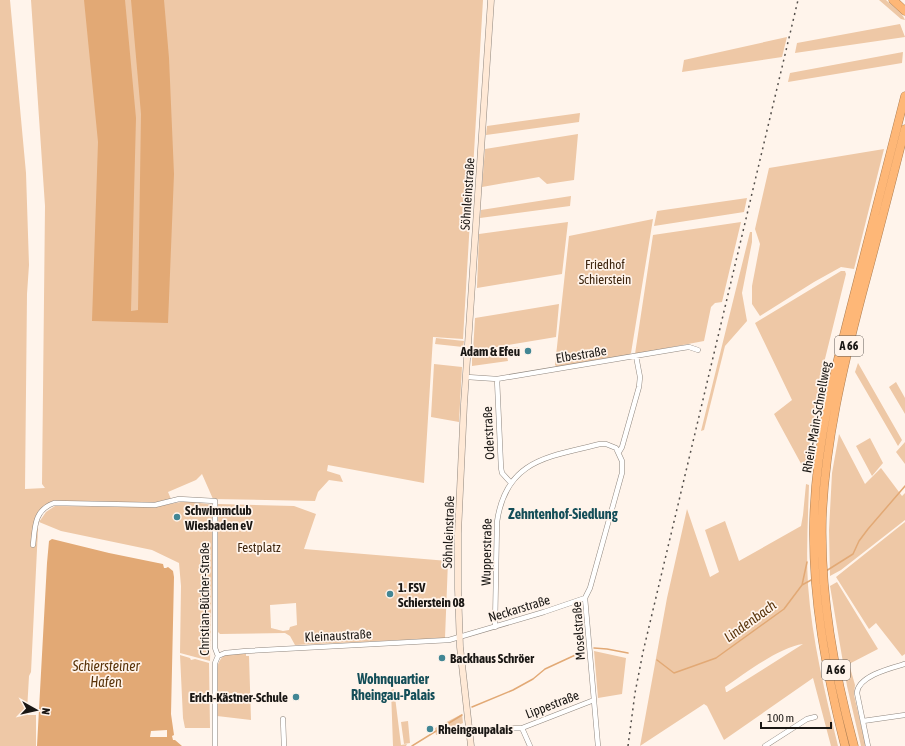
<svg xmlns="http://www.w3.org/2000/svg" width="905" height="746" font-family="'Asap Condensed',sans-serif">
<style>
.green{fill:#eec8a6;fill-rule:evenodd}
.water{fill:#e2a975}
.pier{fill:#fff4eb}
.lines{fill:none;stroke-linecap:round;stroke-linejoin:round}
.stream{stroke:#e2a975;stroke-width:1.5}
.street-casing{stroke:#90877f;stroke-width:5.5}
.secondary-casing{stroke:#90877f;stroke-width:7}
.highway-casing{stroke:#ae7f54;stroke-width:9}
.street{stroke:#fff;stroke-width:4.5}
.secondary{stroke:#ffe9d6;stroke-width:6}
.highway{stroke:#feb777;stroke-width:8}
.rail{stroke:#544f4b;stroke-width:1.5;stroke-dasharray:2 4;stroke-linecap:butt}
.poi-dot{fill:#428694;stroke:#fff4eb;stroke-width:1.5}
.labels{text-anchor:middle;stroke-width:3.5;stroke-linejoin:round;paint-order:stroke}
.shield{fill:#fff4eb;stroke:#5f5954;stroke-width:1}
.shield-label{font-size:12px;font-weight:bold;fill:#1a1714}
.street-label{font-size:13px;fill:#1a1714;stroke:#fff4eb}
.park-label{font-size:13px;fill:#3e260f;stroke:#fff4eb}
.poi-label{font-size:13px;font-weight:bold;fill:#1a1714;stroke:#fff4eb;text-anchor:start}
.neighbourhood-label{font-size:14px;font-weight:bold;fill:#144e58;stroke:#fff4eb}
.water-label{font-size:14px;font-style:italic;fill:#583208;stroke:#fff4eb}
</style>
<rect width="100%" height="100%" fill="#fff4eb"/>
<path class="green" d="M0,0H10L26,173L29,265L27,294L25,489L45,488L42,484L45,206L31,0H483L463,339L433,337L424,483L328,465L327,471L340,475L343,482L329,480L318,492L315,501L213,499L202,474L196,480L168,492L171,499L153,503L47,504L34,523L38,529L31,672L29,676L27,711L28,715H36V746H0Z
M879,0H886C892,6 902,12 905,20L901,19Z
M900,24L905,37L795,53L797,43Z
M787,37L782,57L682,72L684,60Z
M903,52L902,63L788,82L790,73Z
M580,113L579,122L486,135L487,126Z
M578,134L574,180L547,184L539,177L482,187L485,149Z
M884,149L854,269L841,267L814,282L760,316L752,304V286L760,244L755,229L769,168Z
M571,196L570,206L480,218L481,210Z
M747,198L744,212L654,226L657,211Z
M653,219L631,353L629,355L557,367L555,365L569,236Z
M568,222L562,274L477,288L479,234Z
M741,222L722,302L715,303L711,307L704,341L635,354L653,235Z
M750,232H752V242L742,293L747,321L725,346L704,430L701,431Z
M841,271H845L846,274L822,371L805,471L774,414L792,400L755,323Z
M559,304L556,337L473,351L475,318Z
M436,338L464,341L463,347L435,344Z
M518,347L520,354L507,356L508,361L472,366V354Z
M858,363L902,440L898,446L855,372Z
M434,364L462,367L459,422L431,417Z
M896,382L905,398V414L889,387Z
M839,434L865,484L881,468L902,496L905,493V520L841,570L830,576L829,530L832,473Z
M870,438L883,463L872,476L856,446Z
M905,442V464L896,452Z
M806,484L809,485C808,518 806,552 808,585C812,640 825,693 838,746H831L813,678L724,740L707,706L704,704L640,746L667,598L687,509L710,577L719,572L705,530L725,521L739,561L801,526L803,515ZM803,644L727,692H726L725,687C745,673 780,647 803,644Z
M181,502H194L213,505L212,583L210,661L180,653L181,586L179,563L152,550L61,531L39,522L46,512L55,506L153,507Z
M218,504L294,506L316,514L304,549L448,561L445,638L295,645L290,636L285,633L220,634L218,632ZM296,603L297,625L290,627L289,630L283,631L271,628L270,605Z
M905,522V654L902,656L876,623L869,629L836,577Z
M837,582L878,649L849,664L855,685L854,695L866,746H861L847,686L830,586Z
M594,651L626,658L622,694L598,698Z
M246,653V656H249L251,720L217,716V669C220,651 232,654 246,653Z
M180,655L190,658L191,660L195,659L209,663L210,728H185L183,718Z
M394,689L401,745L407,744L406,746H393L391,690Z
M462,714L463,723L436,735L435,728Z
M408,721L410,743L404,744L401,722Z"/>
<path class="water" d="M84,0H125L136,118L131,311L138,310L141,114L131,0H164L169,58L174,174L168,323L92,321L98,142Z
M52,539L109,553L158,563L163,564L164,568H166L168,567L173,571L174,577L171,714L174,735L172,736L173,740H175L182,746H37L47,563L49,541Z"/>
<path class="pier" d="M167,730V737H150L151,731Z"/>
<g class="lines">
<path class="stream" d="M826,571L853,554L859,541L868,529L905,486
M802,585L807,562
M594,648L607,649L628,653
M657,660L674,673L716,658L784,609L802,585L813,579
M472,707L513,690L533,679L545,669L584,651
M412,746L462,715"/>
<defs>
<path id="street" d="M467,377L497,379L682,348L689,347L698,350
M497,379L501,468L502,473L511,483
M619,452L622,447L639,387L640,377L636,356
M33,545C35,527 34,510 54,503L155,505L179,499L215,501V648L218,656
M495,627L497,522C506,459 549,457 600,444H606L616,448L622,461V473L590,588L585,598L598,746
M218,656L225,653L246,651L449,640L544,612L585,598
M283,719L284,746
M863,721L905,715
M522,728L530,746
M469,730L522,728L594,700
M215,746V663L218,656
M765,746L807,719L815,717
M868,746L857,693C858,676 891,668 905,664"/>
<path id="secondary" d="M471,746L460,647L458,589V533L464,404L491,0"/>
<path id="highway" d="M893,0L905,11
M845,746C826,671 812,597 814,519C816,439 837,361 857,284C873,221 889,159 905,96
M854,746C834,671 820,596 822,518C825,442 843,367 862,294C877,239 891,184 905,129"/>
</defs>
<use href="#street" class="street-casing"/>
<use href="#secondary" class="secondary-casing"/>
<use href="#highway" class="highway-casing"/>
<use href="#street" class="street"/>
<use href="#secondary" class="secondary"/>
<use href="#highway" class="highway"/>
<path class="rail" d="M628,746L635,693L643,652L798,0"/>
</g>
<g class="poi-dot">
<circle cx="528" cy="351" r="4"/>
<circle cx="177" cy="517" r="4"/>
<circle cx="390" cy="594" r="4"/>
<circle cx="442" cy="658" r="4"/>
<circle cx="296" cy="697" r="4"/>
<circle cx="430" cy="729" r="4"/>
</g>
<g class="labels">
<g class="shield">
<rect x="835" y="336" width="28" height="20" rx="3"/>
<rect x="822" y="660" width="28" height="20" rx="3"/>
</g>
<g class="shield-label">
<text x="849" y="350">A 66</text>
<text x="836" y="674">A 66</text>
</g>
<g class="street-label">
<text transform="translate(467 194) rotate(-86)" y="5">Söhnleinstraße</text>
<text transform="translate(581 354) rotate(-9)" y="5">Elbestraße</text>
<text transform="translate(816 417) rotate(-80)" y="5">Rhein-Main-Schnellweg</text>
<text transform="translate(488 433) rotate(-93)" y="5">Oderstraße</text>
<text transform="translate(448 532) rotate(-88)" y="5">Söhnleinstraße</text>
<text transform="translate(486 552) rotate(-89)" y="5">Wupperstraße</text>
<text transform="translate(204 599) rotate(-90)" y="5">Christian-Bücher-Straße</text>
<text transform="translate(519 608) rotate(-17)" y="5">Neckarstraße</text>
<text transform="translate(578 631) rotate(-94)" y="5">Moselstraße</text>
<text transform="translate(338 635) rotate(-3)" y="5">Kleinaustraße</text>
<text transform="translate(552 704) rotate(-21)" y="5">Lippestraße</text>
</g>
<g class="park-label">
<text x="605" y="269">Friedhof<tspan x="605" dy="15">Schierstein</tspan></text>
<text x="259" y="552">Festplatz</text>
</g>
<g class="poi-label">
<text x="520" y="356" text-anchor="end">Adam &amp; Efeu</text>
<text x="185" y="515">Schwimmclub<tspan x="185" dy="15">Wiesbaden eV</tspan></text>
<text x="398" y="592">1. FSV<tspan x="398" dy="15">Schierstein 08</tspan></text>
<text x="450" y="663">Backhaus Schröer</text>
<text x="288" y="702" text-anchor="end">Erich-Kästner-Schule</text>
<text x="438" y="734">Rheingaupalais</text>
</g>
<g class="neighbourhood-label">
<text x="563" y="519">Zehntenhof-Siedlung</text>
<text x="393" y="684">Wohnquartier<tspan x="393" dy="16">Rheingau-Palais</tspan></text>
</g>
<g class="water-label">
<text transform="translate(750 621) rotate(-36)" y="5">Lindenbach</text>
<text x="106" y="671">Schiersteiner<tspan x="106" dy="16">Hafen</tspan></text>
</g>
</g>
<g transform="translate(36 710) rotate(98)" stroke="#fff4eb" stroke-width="3" paint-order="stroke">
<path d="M0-3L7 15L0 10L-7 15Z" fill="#1a1714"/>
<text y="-6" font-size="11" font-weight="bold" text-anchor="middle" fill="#1a1714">N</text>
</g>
<path d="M761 722v6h70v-6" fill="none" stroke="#1a1714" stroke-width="2"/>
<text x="767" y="722" font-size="12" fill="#1a1714" stroke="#fff4eb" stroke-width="3" paint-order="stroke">100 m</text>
</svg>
